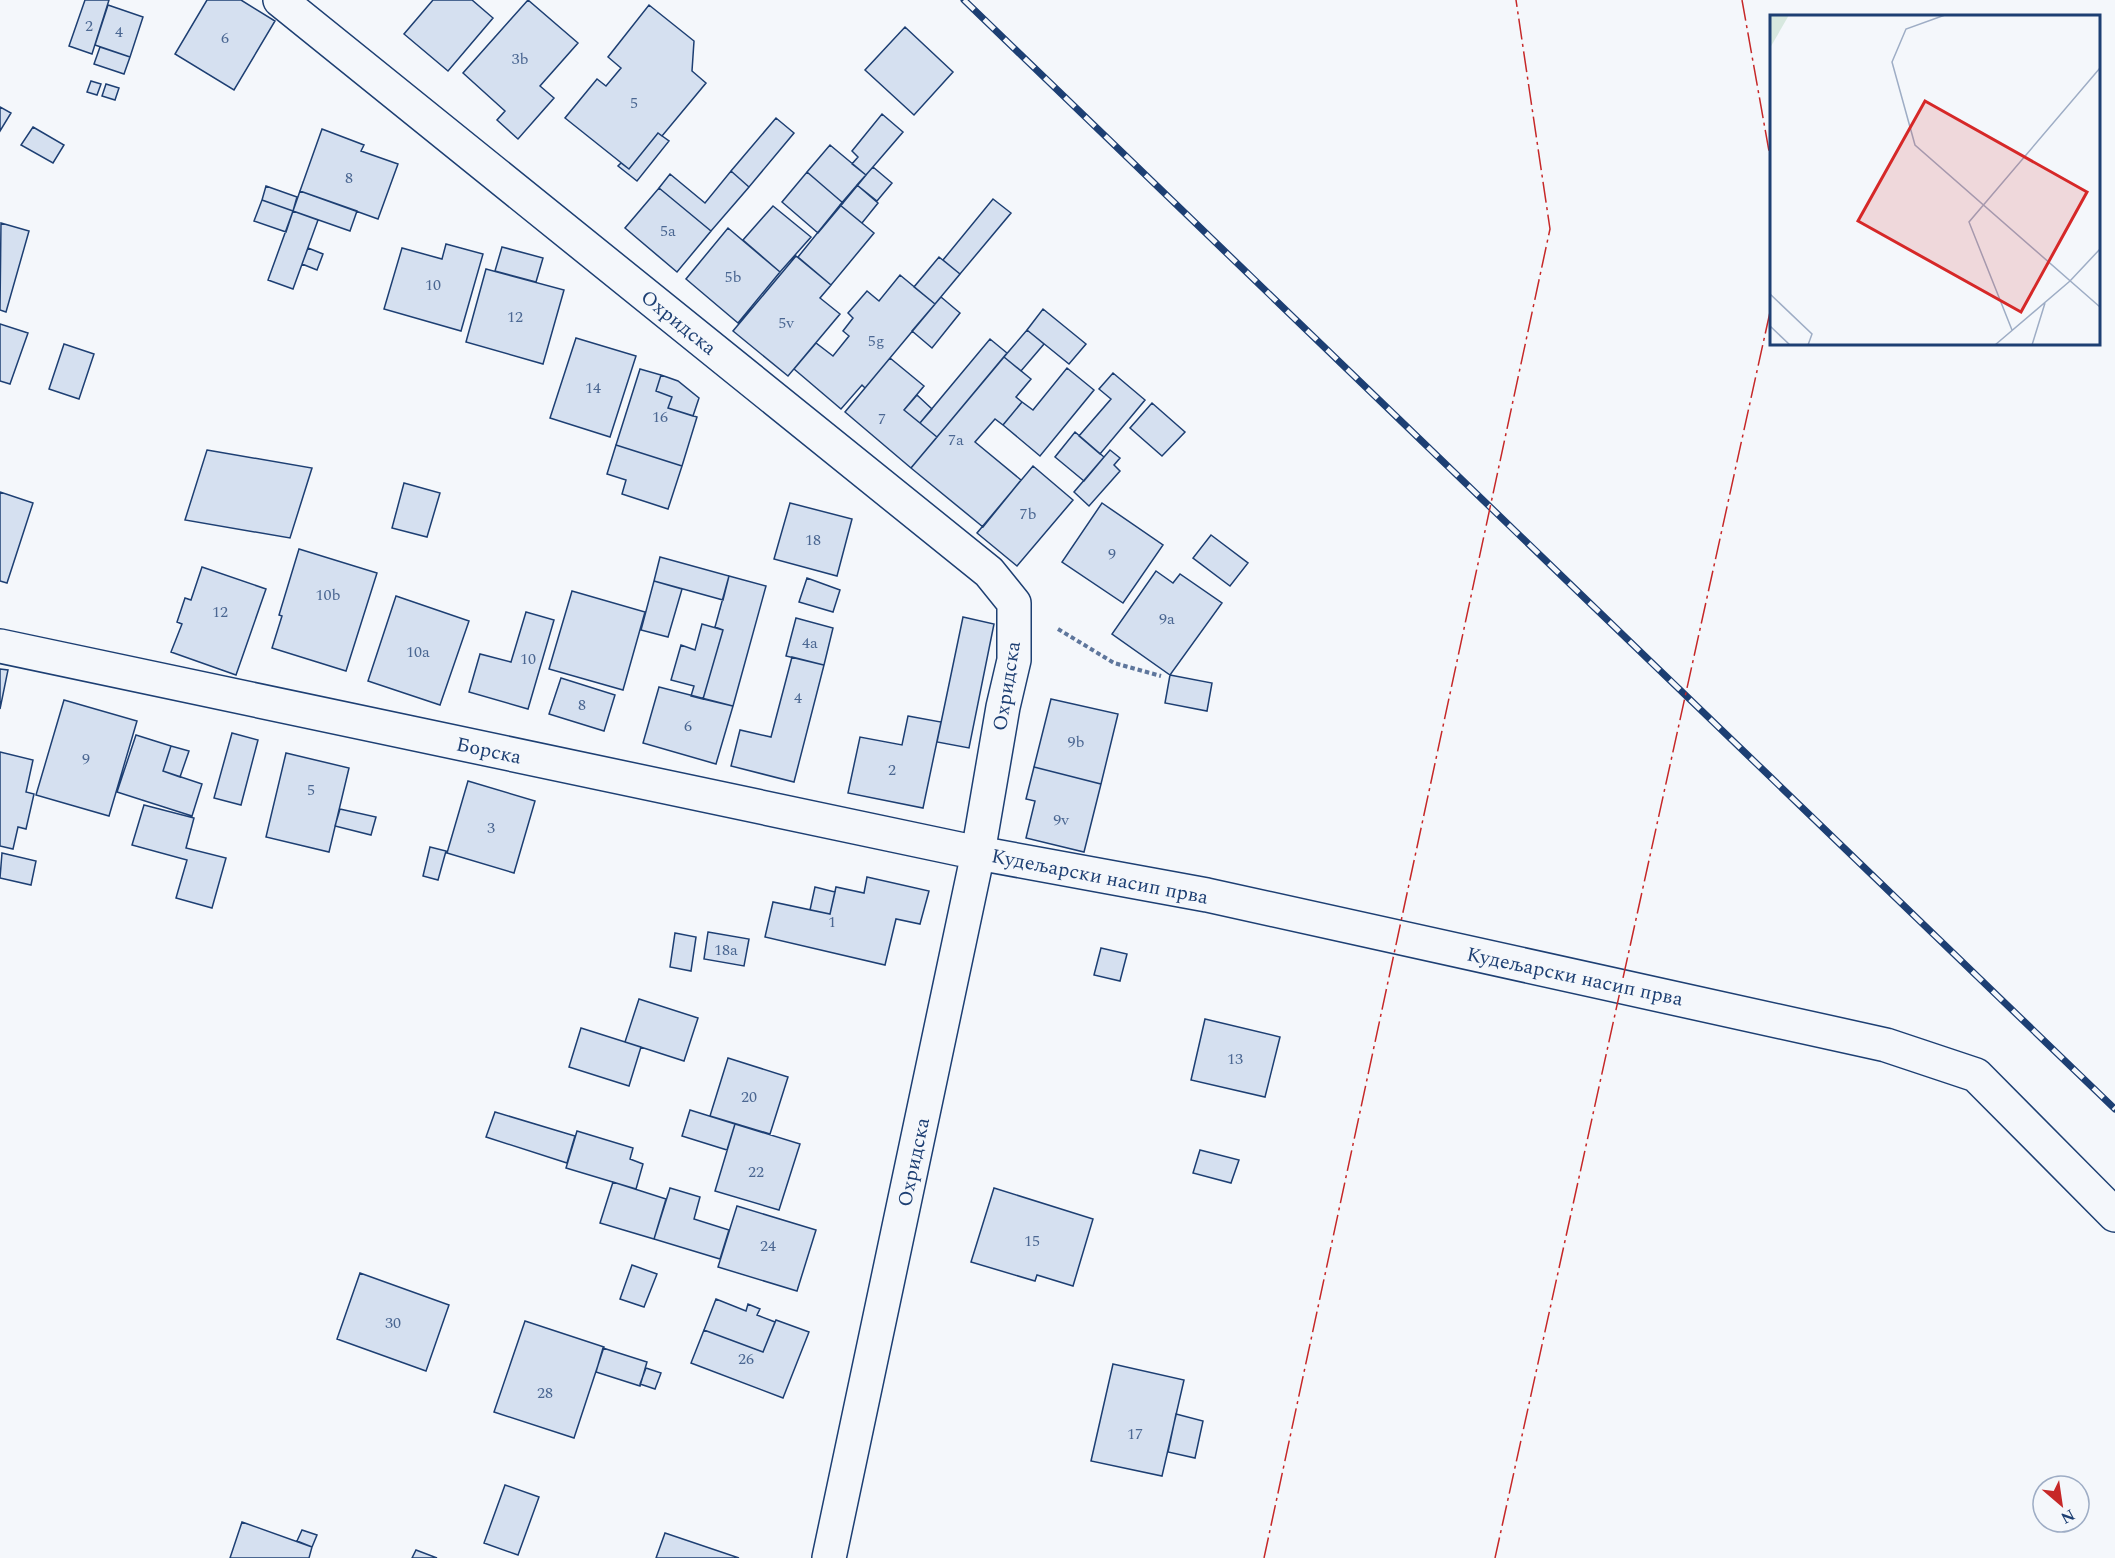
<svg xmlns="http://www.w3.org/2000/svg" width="2115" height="1558" font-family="Spectral,serif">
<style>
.building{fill:#d5e0f0;stroke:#1d3f73;stroke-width:1.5}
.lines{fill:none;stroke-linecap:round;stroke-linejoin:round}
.minor-casing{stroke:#1d3f73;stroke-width:36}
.path{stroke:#5e769c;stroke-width:4;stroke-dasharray:4.5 3;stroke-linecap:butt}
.minor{stroke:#f4f7fb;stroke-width:33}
.rail-casing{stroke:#1d3f73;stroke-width:7}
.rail{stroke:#f4f7fb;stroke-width:4.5;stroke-dasharray:14;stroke-linecap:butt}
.power{stroke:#c62828;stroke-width:1.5;stroke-dasharray:21 4.5 3 4.5;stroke-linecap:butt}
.labels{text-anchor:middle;stroke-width:4.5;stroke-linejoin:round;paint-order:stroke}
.number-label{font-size:16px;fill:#4b6792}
.street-label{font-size:20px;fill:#1d3f73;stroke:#f4f7fb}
.inset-road{fill:none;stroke:#9eadc5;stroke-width:1.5}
.view{fill:#d62828;fill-opacity:0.15;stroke:#d62828;stroke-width:3}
.inset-edge{fill:none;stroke:#1d3f73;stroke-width:3}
</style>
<rect width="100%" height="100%" fill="#f4f7fb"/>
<path class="building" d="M85,0H109L92,54L69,46Z
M207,0H241L275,21L234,90L175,54Z
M433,0H472L493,18L448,71L404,34Z
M528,0L578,43L540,86L554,98L518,139L497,120L505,111L463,73Z
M108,5L143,17L130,57L95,45Z
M649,5L694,41L692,71L706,83L662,136L658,133L629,169L565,118L597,79L606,86L621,68L608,57Z
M905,27L953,72L914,115L865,70Z
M100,47L130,57L124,74L94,64Z
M91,81L101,84L97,95L87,92Z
M106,84L119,88L115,100L102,96Z
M0,107L11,113L0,131Z
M882,114L903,132L866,175L852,164L858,157L852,151Z
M776,118L794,133L749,187L731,171Z
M33,127L64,145L53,163L21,145Z
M322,129L364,145L361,151L398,164L378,219L300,191Z
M658,133L669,141L637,181L618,166L621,163L629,169Z
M830,145L866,175L843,203L807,172Z
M873,167L892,183L877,201L857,185Z
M731,171L749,187L711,231L659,188L670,174L705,203Z
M807,172L843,203L818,233L782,202Z
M857,185L878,203L862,223L840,205Z
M266,186L297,197L293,211L262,200Z
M659,188L711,231L677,272L625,228Z
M300,191L357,211L350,231L293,211Z
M993,199L1011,213L960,274L943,260Z
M262,200L293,211L286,232L254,221Z
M840,205L874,233L831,285L798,257Z
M773,206L811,237L780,272L743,240Z
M293,211L318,220L293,289L268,280Z
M1,223L29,231L6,312L0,310Z
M728,228L780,272L738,323L686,279Z
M446,244L483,254L461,331L384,309L402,248L442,259Z
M502,247L543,258L536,282L495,271Z
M308,248L323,254L317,270L302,264Z
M796,256L831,285L820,298L840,314L788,376L733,331Z
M939,257L960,274L935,304L914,287Z
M486,269L564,290L543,364L466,342Z
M900,275L935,304L865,388L862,385L841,409L794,369L816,343L833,356L849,336L843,331L853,318L848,313L867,291L879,301Z
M941,297L960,313L932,348L912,331Z
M1043,309L1086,344L1069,364L1027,330Z
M0,324L28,333L10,384L0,381Z
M1027,330L1044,344L1021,371L1004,357Z
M576,338L636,356L610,437L550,418Z
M990,339L1007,353L937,437L920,423Z
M64,344L94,354L79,399L49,389Z
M1004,357L1031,379L1016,397L1022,402L1003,425L995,419L975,442L1021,480L983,527L911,468Z
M890,358L924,386L904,410L937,437L911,468L845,412Z
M1067,368L1094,390L1040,456L1003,425L1022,402L1033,410Z
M640,369L661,375L656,391L672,397L668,408L697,417L682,466L616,445Z
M1113,373L1145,400L1100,454L1079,436L1111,399L1099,389Z
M661,375L678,381L699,398L693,416L668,408L672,397L656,391Z
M917,395L932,409L920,423L904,410Z
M1152,403L1185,432L1162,456L1130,428Z
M1075,432L1104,457L1084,481L1055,457Z
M616,445L682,466L668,509L622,494L626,480L607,474Z
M207,450L312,468L290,538L185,520Z
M1110,450L1120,458L1114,465L1120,471L1089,506L1074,492Z
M1033,466L1073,500L1017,566L977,533Z
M404,483L440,493L427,537L392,528Z
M0,492L33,503L7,583L0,581Z
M790,503L852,519L837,576L774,559Z
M1102,503L1163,545L1123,603L1062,562Z
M1211,535L1248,563L1230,586L1193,558Z
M299,549L377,573L346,671L272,648L282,616L279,615Z
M660,557L729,576L723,600L654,581Z
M202,567L266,589L236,675L171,652L182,624L177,622L185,598L191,600Z
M1156,571L1173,583L1180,574L1222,603L1170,675L1112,634Z
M729,576L766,586L733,706L703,699L723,630L715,627Z
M807,578L840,590L833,612L799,602Z
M654,581L682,589L668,637L641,630Z
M572,591L645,612L623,690L549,669Z
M396,596L469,621L440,705L368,681Z
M526,612L554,620L528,709L469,692L480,654L511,662Z
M963,617L994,624L969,748L937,742Z
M796,618L833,628L824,665L786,656Z
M702,624L723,630L703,699L691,696L694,686L671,680L681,645L695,650Z
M792,657L824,665L794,782L731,766L740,730L771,737Z
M0,669L8,670L0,709Z
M1170,675L1212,683L1207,711L1165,703Z
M561,678L615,695L604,731L549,714Z
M659,687L733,706L716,764L643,743Z
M1051,699L1118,714L1101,784L1034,767Z
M64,700L137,721L109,816L36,795Z
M908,716L941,722L923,808L848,793L860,737L902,745Z
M232,733L258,740L241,805L214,798Z
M136,735L171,746L163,771L202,784L192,816L117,792Z
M171,746L189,751L180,777L163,771Z
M0,752L33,760L26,792L34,794L26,829L18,827L13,849L0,846Z
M286,753L349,768L329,852L266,837Z
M1034,767L1101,784L1084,852L1026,838L1035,801L1026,799Z
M468,781L535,801L514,873L447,853Z
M144,805L194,818L186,848L226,858L212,908L176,898L187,860L132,845Z
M340,809L376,817L371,835L335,826Z
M430,847L446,851L438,880L423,876Z
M2,853L36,861L31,885L0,878Z
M867,877L929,891L920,924L896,919L885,965L765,937L773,902L830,914L836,887L864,893Z
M815,887L835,892L830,914L810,910Z
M708,932L749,939L744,966L704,959Z
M675,933L696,937L691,971L670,967Z
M1101,948L1127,954L1120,981L1094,975Z
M639,999L698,1018L684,1061L625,1042Z
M1205,1019L1280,1037L1265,1097L1191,1080Z
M581,1028L641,1047L629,1086L569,1067Z
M728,1058L788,1077L770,1134L710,1116Z
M690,1110L735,1124L727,1150L682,1136Z
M495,1112L575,1136L567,1163L486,1137Z
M735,1124L800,1144L779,1210L715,1191Z
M577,1131L633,1148L630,1159L643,1164L636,1189L566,1168Z
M1200,1150L1239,1160L1231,1183L1193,1173Z
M613,1182L666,1199L654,1239L600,1223Z
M670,1188L700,1197L694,1219L729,1230L720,1259L654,1239Z
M994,1188L1093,1219L1073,1286L1037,1275L1035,1281L971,1262Z
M737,1206L816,1230L797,1291L718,1267Z
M632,1265L657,1274L644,1307L620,1299Z
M360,1273L449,1305L426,1371L337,1339Z
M716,1299L746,1311L748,1304L760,1309L757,1315L775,1322L763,1352L704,1330Z
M776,1320L809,1332L783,1398L691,1363L704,1330L763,1352Z
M525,1321L604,1347L574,1438L494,1412Z
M603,1348L647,1362L640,1386L596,1372Z
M1113,1364L1184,1380L1162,1476L1091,1461Z
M646,1368L661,1373L655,1389L640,1384Z
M1176,1414L1203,1421L1195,1458L1168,1452Z
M505,1485L539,1497L518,1555L484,1543Z
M242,1522L312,1547L309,1558H230Z
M302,1530L317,1535L312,1547L297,1541Z
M665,1533L739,1558H656Z
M416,1550L437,1558H412Z"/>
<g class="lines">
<defs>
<path id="minor" d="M280,0L989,572L1014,603V660L1003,707L978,853L829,1558
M0,646L978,853L1207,895L1886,1045L1976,1075L2115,1215"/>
</defs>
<use href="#minor" class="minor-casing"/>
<path class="path" d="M1058,629L1114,663L1161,676"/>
<use href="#minor" class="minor"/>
<defs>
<path id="rail" d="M964,0L2115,1109"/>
</defs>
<use href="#rail" class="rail-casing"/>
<use href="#rail" class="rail"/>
<path class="power" d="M1742,0L1772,168
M1264,1558L1550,229L1516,0
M1495,1558L1772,303"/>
</g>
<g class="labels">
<g class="number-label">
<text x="89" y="31">2</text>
<text x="119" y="37">4</text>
<text x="225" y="43">6</text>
<text x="520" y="64">3b</text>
<text x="634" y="108">5</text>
<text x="349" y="183">8</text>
<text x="668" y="236">5a</text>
<text x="733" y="282">5b</text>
<text x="433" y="290">10</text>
<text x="515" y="322">12</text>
<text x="786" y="328">5v</text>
<text x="876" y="346">5g</text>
<text x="593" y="393">14</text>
<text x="660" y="422">16</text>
<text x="882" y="424">7</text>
<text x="956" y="445">7a</text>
<text x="1028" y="519">7b</text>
<text x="813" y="545">18</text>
<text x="1112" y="559">9</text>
<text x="328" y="600">10b</text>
<text x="220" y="617">12</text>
<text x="1167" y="624">9a</text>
<text x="810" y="648">4a</text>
<text x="418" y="657">10a</text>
<text x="528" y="664">10</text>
<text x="798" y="703">4</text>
<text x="582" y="710">8</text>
<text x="688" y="731">6</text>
<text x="1076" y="747">9b</text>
<text x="86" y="764">9</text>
<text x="892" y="775">2</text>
<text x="311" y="795">5</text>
<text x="1061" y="825">9v</text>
<text x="491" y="833">3</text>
<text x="832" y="927">1</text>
<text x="726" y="955">18a</text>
<text x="1235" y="1064">13</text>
<text x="749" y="1102">20</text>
<text x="756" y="1177">22</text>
<text x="1032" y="1246">15</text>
<text x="768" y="1251">24</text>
<text x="393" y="1328">30</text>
<text x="746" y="1364">26</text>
<text x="545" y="1398">28</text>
<text x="1135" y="1439">17</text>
</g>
<g class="street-label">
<text transform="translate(679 322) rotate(39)" y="7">Охридска</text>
<text transform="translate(1006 686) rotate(-81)" y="7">Охридска</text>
<text transform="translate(489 750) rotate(12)" y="7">Борска</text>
<text transform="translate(1100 876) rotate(11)" y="7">Кудељарски насип прва</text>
<text transform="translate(1575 976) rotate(12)" y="7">Кудељарски насип прва</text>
<text transform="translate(913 1162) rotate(-78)" y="7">Охридска</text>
</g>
</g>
<g transform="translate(1770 15)">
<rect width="330" height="330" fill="#f4f7fb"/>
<path d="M0,0H19L0,33Z" fill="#d7e8df"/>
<path class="inset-road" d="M175,0L136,14L122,47L145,130L330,292M0,279L42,319L38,330M0,311L20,330M242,315L199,207L330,53M225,330L300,266L330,234M262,330L275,288"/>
<path class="view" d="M155,86L317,177L251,297L88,206Z"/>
<rect width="330" height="330" class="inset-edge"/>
</g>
<g transform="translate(2061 1504) rotate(151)"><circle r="28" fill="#f4f7fb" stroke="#9eadc5" stroke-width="1.5"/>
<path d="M0-4.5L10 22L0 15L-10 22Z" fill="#c62828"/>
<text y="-9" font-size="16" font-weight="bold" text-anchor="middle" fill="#1d3f73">N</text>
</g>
</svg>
